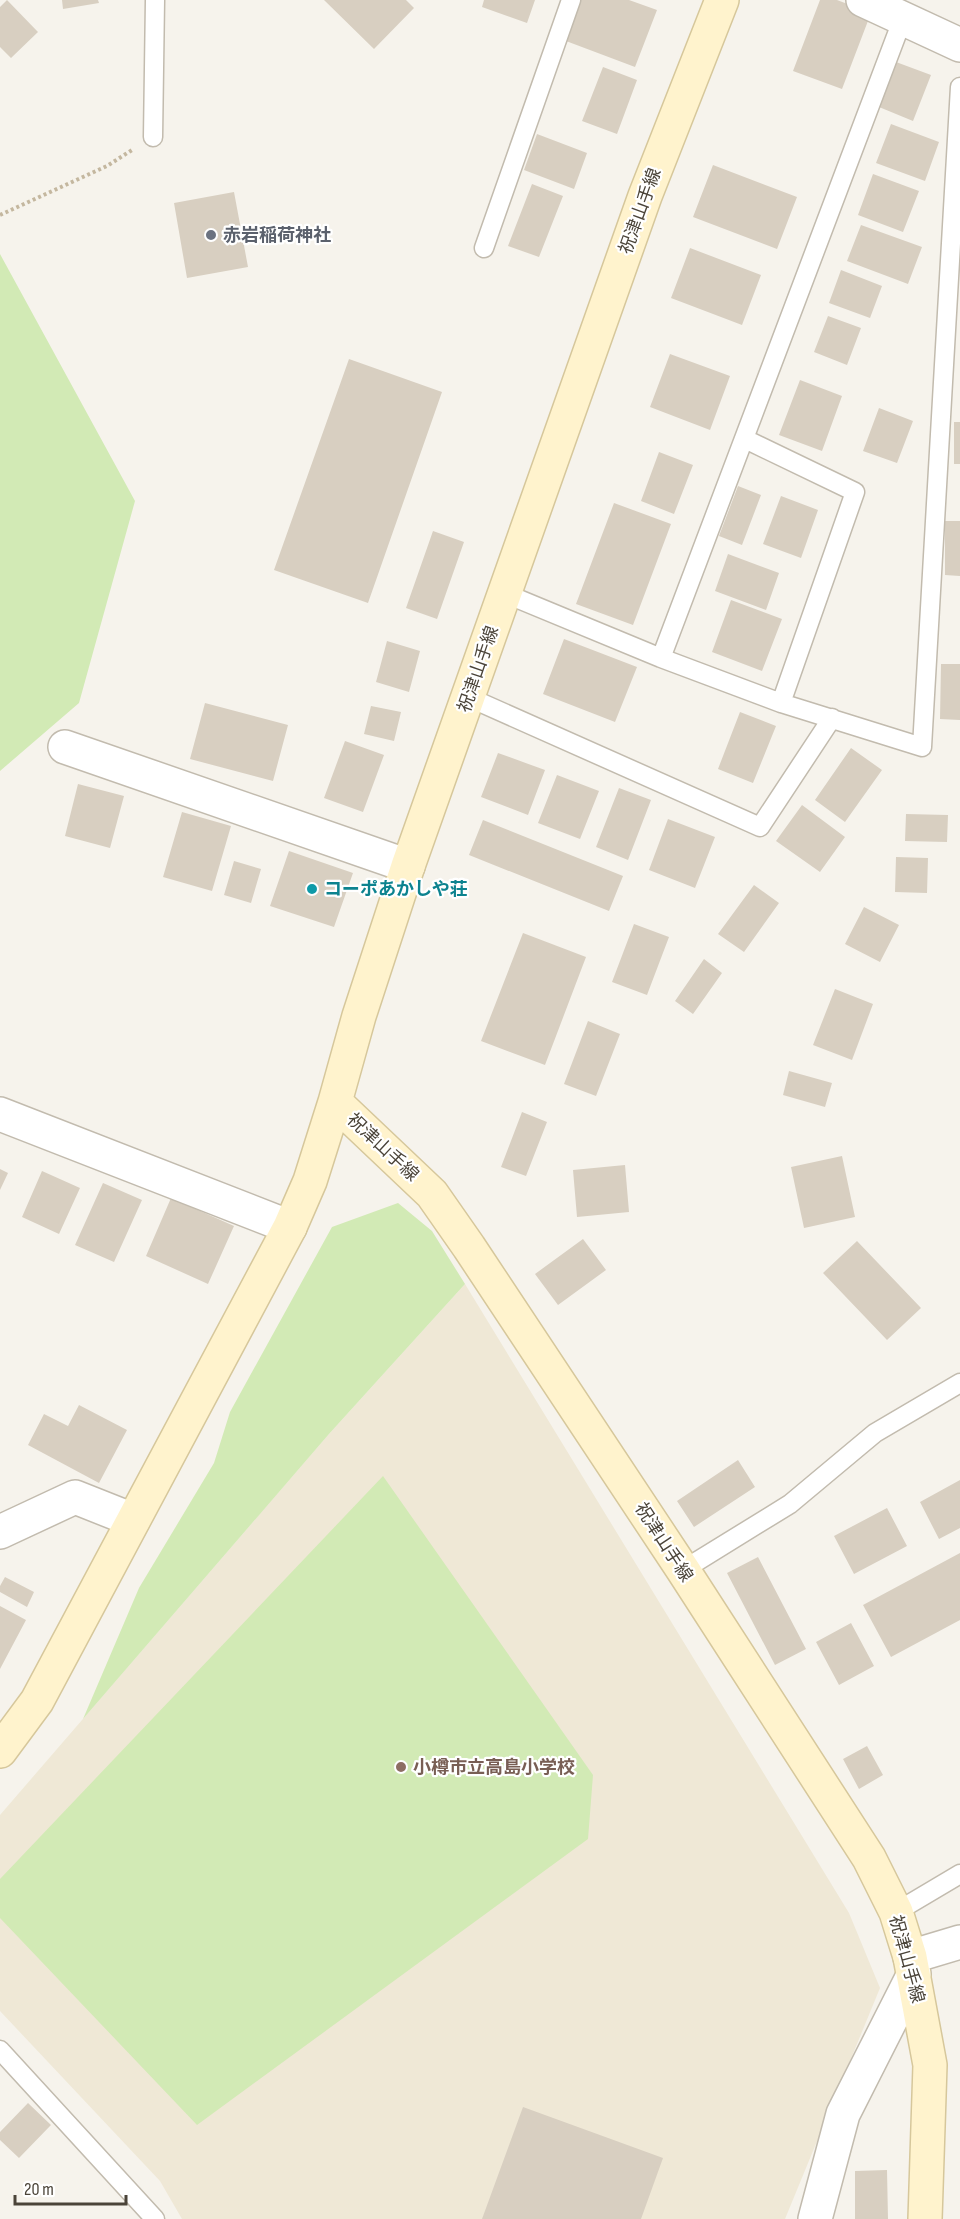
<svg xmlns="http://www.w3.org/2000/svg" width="960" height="2219" font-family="'Sofia Sans Condensed','Noto Sans JP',sans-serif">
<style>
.education{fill:#efe8d6}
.green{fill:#d2eab5}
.building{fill:#d8cfc1}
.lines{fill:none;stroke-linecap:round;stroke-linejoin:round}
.lane-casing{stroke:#c2bbae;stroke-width:21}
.street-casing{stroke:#c2bbae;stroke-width:36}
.secondary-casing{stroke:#d6c79b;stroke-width:36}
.path{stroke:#c4b79f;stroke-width:4;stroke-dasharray:3 3;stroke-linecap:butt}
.lane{stroke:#fff;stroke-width:18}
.street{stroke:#fff;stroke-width:33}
.secondary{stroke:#fff3cd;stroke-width:33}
.worship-dot{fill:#6b7280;stroke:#fff;stroke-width:2}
.culture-dot{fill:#0f9aa8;stroke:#fff;stroke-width:2}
.education-dot{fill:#8d6e63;stroke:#fff;stroke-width:2}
.labels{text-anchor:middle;stroke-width:4.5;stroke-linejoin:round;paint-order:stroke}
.street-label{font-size:18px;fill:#4b4439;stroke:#fff}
.worship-label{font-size:18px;font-weight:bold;fill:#5b616d;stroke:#fff;text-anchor:start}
.culture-label{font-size:18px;font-weight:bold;fill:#0d838f;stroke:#fff;text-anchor:start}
.education-label{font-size:18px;font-weight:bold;fill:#785e54;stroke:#fff;text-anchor:start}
</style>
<rect width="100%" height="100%" fill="#f6f3ec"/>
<path class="education" d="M465,1284L849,1913L880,1988L785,2219H182L160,2181L0,2011V1815L329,1434Z"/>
<path class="green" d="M0,254L135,501L79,703L0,771Z
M398,1203L432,1231L465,1284L329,1434L83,1719L139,1588L214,1463L230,1412L332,1227Z
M383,1476L593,1775L588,1839L197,2125L0,1918V1879Z"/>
<path class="building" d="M7,0L38,32L11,58L0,47V7Z
M62,0H98L99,3L63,9Z
M324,0H406L414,8L374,49Z
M484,0H535L527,23L482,7Z
M581,0H629L657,10L635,67L566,41Z
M820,0H837L871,13L842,89L793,71Z
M896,62L931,75L913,121L879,107Z
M603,67L637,80L617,134L582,121Z
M891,124L939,142L925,181L876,163Z
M537,134L587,153L574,189L524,170Z
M713,165L797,197L777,249L693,217Z
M873,174L919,191L903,232L858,215Z
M532,184L563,196L539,257L508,246Z
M234,192L248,267L187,278L174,203Z
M861,225L922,247L908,284L847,261Z
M690,248L761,275L742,325L671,298Z
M841,270L882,286L870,318L829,303Z
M828,316L861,328L847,365L814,352Z
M670,354L730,376L710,430L650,407Z
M349,359L442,392L368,603L274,570Z
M800,380L842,396L822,451L779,435Z
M879,408L913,421L897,463L863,451Z
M954,422H960V464H954Z
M659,452L693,465L674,514L641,501Z
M738,486L761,495L742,545L719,536Z
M781,496L818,510L801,558L763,544Z
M614,503L671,524L633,625L576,604Z
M945,521H960V576L945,575Z
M433,531L464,542L437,619L406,608Z
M728,554L779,573L766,610L715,591Z
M731,600L782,619L762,671L712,652Z
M564,639L637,667L615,722L543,694Z
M387,641L420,651L409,692L376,682Z
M941,664H960V720L940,719Z
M205,703L288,725L273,781L190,759Z
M371,706L401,712L394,741L364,734Z
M740,712L776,726L753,783L718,769Z
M345,741L384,755L363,812L324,798Z
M851,748L882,770L845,822L815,800Z
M498,753L545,770L528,815L481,797Z
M557,775L599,791L580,839L538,823Z
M78,784L124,796L110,848L65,836Z
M619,788L651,800L628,860L596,847Z
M802,805L845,837L820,872L776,841Z
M182,812L231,826L212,891L163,877Z
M906,814L948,815L947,842L905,841Z
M668,819L715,837L695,888L649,870Z
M483,820L623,876L609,911L469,855Z
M289,851L353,873L334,927L270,906Z
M896,857L928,858L927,893L895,892Z
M234,861L261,869L251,903L224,895Z
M754,885L779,903L744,952L718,934Z
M864,907L899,925L880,962L845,944Z
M634,924L669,937L647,995L612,982Z
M523,933L586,957L545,1065L481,1041Z
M704,959L722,973L693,1014L675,1001Z
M835,989L873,1004L852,1060L813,1045Z
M588,1021L620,1034L596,1096L564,1084Z
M789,1071L832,1083L825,1107L783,1095Z
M522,1112L547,1122L526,1176L501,1167Z
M842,1156L855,1217L804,1228L791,1167Z
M625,1165L629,1212L577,1217L573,1170Z
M0,1169L8,1173L0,1190Z
M42,1171L80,1188L59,1234L22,1217Z
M103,1183L142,1200L114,1262L75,1245Z
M171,1198L234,1226L208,1284L146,1256Z
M583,1239L606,1270L558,1305L535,1274Z
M857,1241L921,1308L887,1340L823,1273Z
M79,1405L127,1430L99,1483L28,1445L44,1414L68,1426Z
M738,1460L755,1487L694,1527L677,1501Z
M960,1480V1528L939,1539L920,1502Z
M887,1508L907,1546L854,1574L834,1536Z
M960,1553V1620L891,1657L863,1605Z
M758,1557L806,1649L775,1665L727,1573Z
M5,1577L34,1592L27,1607L0,1592V1586Z
M0,1606L26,1620L0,1669Z
M851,1623L874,1666L839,1685L816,1642Z
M867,1746L883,1775L859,1789L843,1759Z
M28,2103L51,2125L19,2158L0,2140V2132Z
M523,2107L663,2158L641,2219H482Z
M887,2170L888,2219H855V2171Z"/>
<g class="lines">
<defs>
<path id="lane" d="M153,137L155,0
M484,248L571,0
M745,439L855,492L781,703
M504,593L661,658L781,703L922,747L960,87
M661,658L903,18
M468,697L760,827L832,718
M683,1570L790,1504L875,1433L960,1383
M896,1912L960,1874
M0,2050L155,2219"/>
<path id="street" d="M863,0L960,45
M65,747L408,866
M0,1114L290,1227
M0,1532L75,1497L133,1520
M910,1957L960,1942
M815,2219L843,2114L914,1974"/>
<path id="secondary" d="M722,0L645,196L408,866L359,1016L335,1102L432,1194L469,1247L683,1570L869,1858L896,1912L910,1957L930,2065L925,2219
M0,1751L37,1701L290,1227L310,1181L335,1102"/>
</defs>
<use href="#lane" class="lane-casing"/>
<use href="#street" class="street-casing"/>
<use href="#secondary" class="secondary-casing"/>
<path class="path" d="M0,215L107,166L132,150"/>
<use href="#lane" class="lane"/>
<use href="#street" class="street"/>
<use href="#secondary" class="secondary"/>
</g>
<circle class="worship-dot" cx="211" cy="235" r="6"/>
<circle class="culture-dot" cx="312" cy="889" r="6"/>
<circle class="education-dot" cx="401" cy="1767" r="6"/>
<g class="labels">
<g class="street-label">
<text transform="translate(640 211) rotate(-70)" y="6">祝津山手線</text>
<text transform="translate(478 669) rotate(-71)" y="6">祝津山手線</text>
<text transform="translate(383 1147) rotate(43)" y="6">祝津山手線</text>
<text transform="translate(664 1542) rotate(57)" y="6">祝津山手線</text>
<text transform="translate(907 1959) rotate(75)" y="6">祝津山手線</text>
</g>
<g class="worship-label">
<text x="223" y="241">赤岩稲荷神社</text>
</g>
<g class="culture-label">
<text x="324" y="895">コーポあかしや荘</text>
</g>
<g class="education-label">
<text x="413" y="1773">小樽市立高島小学校</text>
</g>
</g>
<path d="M15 2195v9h111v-9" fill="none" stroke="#4b4439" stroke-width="3"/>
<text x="24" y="2195" font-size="18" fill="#4b4439" stroke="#ffffff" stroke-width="4.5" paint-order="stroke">20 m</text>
</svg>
